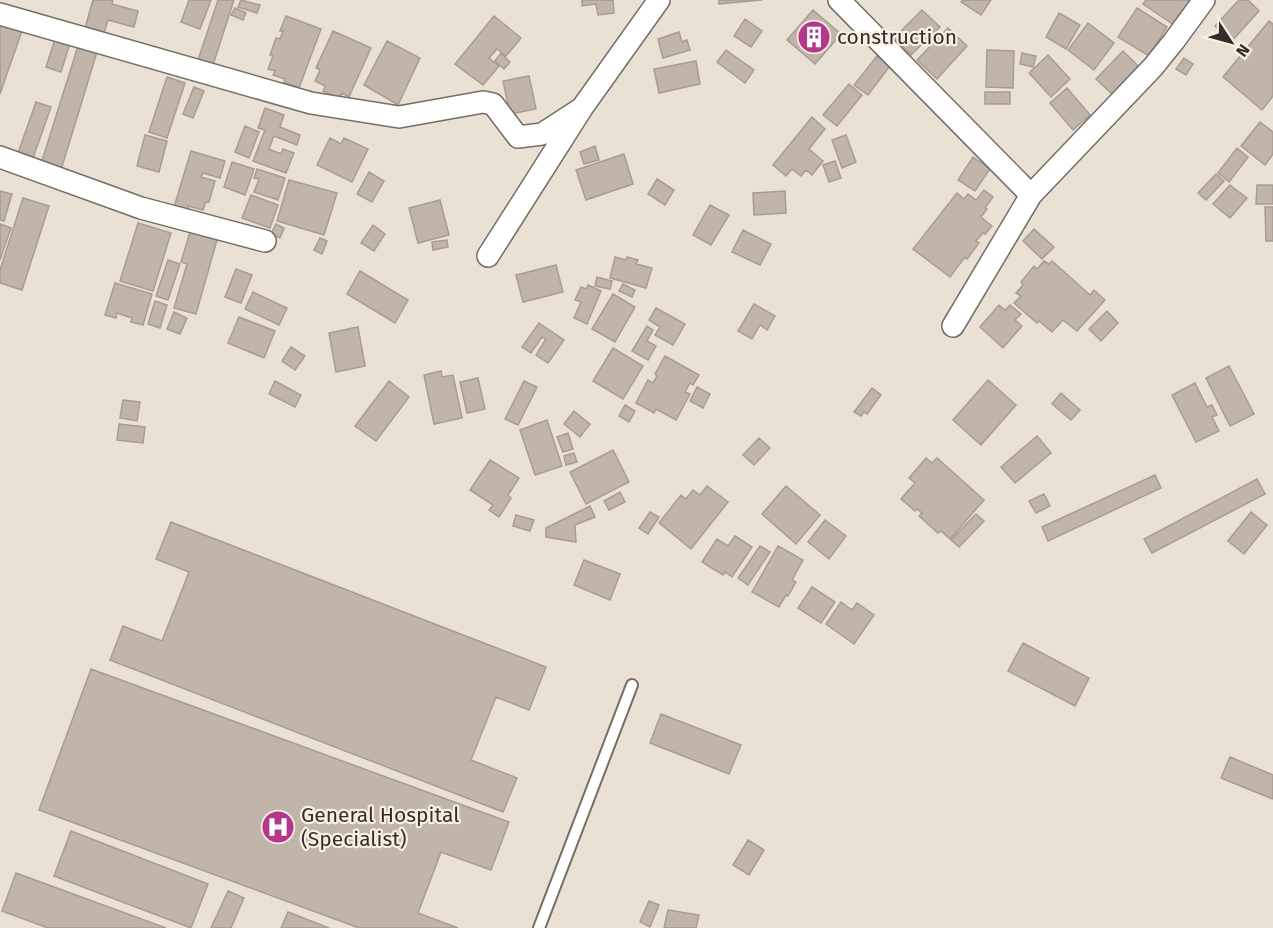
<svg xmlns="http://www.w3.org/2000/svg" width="1273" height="928" font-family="'Fira Sans',sans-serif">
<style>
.building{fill:#c1b4ab;stroke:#a89c93;stroke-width:1.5}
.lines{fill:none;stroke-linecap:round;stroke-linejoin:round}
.service-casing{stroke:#766e63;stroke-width:14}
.minor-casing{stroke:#766e63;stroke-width:24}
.service{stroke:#fff;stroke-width:10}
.minor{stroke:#fff;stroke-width:21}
.labels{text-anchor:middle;stroke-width:4.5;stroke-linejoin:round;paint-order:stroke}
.poi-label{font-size:21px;fill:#322f2a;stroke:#f8efe2;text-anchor:start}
</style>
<rect width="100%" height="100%" fill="#eae1d5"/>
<path class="building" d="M93,0H113L112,4L138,11L134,27L108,20L104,33L85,28Z
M189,0H211L200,29L181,22Z
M218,0H234L212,68L197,63Z
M241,0L260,5L257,13L238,7Z
M582,0H613L614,13L598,15L596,4L582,6Z
M719,0H762L719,4Z
M963,0H991L981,15L961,2Z
M1146,0H1196L1177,27L1143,4Z
M1239,0H1248L1259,11L1231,42L1215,26Z
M235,8L246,13L243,20L231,15Z
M1137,8L1167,27L1149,56L1118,37Z
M813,10L841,34L815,64L787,40Z
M922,10L940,27L911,55L894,38Z
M1059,13L1080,25L1066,49L1046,37Z
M286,16L321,29L299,88L284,82L285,79L273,75L275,71L268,69L273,56L270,55L276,38L280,39L283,31H280Z
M494,16L521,38L506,56L497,49L489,58L499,66L483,85L455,64Z
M745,19L762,31L751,47L734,36Z
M0,21L23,28L0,94Z
M1269,21L1273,24V96L1262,110L1223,77Z
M1088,23L1114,43L1094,70L1068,50Z
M948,28L967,46L937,79L917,60Z
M333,31L371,48L349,97L342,93L339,98L323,91L325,86L315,81L320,70L316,68Z
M679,32L682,42L687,40L690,50L663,58L658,39Z
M56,36L71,40L61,72L46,67Z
M387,41L420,58L398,105L364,85Z
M78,46L97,52L61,170L41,164Z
M726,50L754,70L745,83L717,62Z
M987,50L1014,51L1013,88L986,87Z
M1123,51L1140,68L1113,95L1096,79Z
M501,53L510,62L504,69L495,61Z
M1022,53L1036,56L1033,67L1020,64Z
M1048,55L1070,79L1051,97L1029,73Z
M877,56L890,66L868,95L854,85Z
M1184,58L1193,64L1186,75L1176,69Z
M696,61L700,84L659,93L654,69Z
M529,76L536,109L510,114L503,81Z
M167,77L185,83L167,138L149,132Z
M849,84L862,95L837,126L823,115Z
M194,87L204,91L193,118L183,114Z
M1067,88L1090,115L1073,130L1050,103Z
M985,92H1010V104H985Z
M36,102L51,107L33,158L18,153Z
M265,108L284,115L280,127L300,135L297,145L274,136L269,149L281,154L283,149L294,153L286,173L253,161L265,130L258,128Z
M812,117L825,129L809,149L823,161L812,175L806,170L801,176L792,169L786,176L773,165Z
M1260,122L1273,132V154L1265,165L1241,146Z
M245,126L259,132L249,158L235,152Z
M145,135L167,141L159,172L137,166Z
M846,135L856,162L842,168L832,140Z
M330,138L341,144L344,138L368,149L352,182L317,165Z
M595,146L599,160L584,164L580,152Z
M1237,148L1248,157L1229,182L1218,173Z
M191,151L225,161L220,178L203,173L201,177L215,181L209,202H206L203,210L188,206L187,211L174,207Z
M624,154L633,184L586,200L576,170Z
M973,157L990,169L975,191L958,180Z
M835,161L841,178L829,182L823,165Z
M232,162L254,169L245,195L224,187Z
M257,169L285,178L278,200L254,192L259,179L254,178Z
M369,172L384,181L372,202L357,194Z
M1216,174L1224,181L1206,200L1198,193Z
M657,179L674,190L665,205L648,194Z
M289,180L337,193L324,235L277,221Z
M1230,185L1247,198L1230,218L1213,204Z
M1257,185H1273V204H1256Z
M984,190L993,197L985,208L987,209L981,217L992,226L985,234L983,233L976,241L979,243L967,259L965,257L950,277L913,249L957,193L964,199L968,194L976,200Z
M0,191L12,194L4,221L0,220Z
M785,191L786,213L754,215L753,193Z
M251,195L278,205L270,228L242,218Z
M23,198L49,206L22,290L0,283V270Z
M440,200L449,235L418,243L409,208Z
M710,205L729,215L711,245L693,235Z
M1265,207H1273V241H1266Z
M138,223L171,233L153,291L120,281Z
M0,224L11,228L0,260Z
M276,224L284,228L280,238L271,234Z
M373,225L385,234L374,251L361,243Z
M1034,229L1054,247L1042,259L1023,241Z
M743,230L771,244L760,265L732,252Z
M190,232L217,240L196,314L174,308L187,264L181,262Z
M320,238L327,241L322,254L314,250Z
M447,240L448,247L433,250L432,242Z
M615,257L626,260L627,257L638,260L636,264L652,268L646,288L610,278Z
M168,260L180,264L168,300L156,296Z
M1044,261L1049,264L1052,261L1090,295L1094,290L1105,300L1077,331L1063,320L1052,332L1039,321L1037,323L1014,303L1021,296L1016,293L1023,285L1021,282L1034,266L1037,269Z
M556,265L563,292L523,302L516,275Z
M236,269L252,275L241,303L225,297Z
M360,271L408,300L395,323L347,294Z
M597,277L612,281L610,289L595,286Z
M115,283L152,294L143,325L131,322L132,318L117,313L116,318L105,315Z
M623,284L635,290L632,297L619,291Z
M588,285L601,291L587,324L574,318L581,302L575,300L581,287L586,289Z
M253,292L287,308L279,325L245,309Z
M613,294L635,307L615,342L592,329Z
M155,301L167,305L160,328L148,324Z
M754,304L775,316L767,330L760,325L752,339L738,331Z
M999,305L1005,310L1010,305L1021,314L1015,320L1022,326L1003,348L980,327Z
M656,308L685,324L673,345L655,335L660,327L649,320Z
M1107,311L1118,323L1101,341L1089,329Z
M174,312L187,318L180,334L167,329Z
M239,317L275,331L264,358L228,343Z
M539,323L564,340L548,363L536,355L546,339L542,337L531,353L522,347Z
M647,326L653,330L647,341L656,346L648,360L632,351Z
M358,327L365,366L336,372L329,333Z
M291,347L305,356L295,370L282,361Z
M613,348L643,366L623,399L593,381Z
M665,356L699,375L693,385L690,383L685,392L690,394L676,420L656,409L654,413L636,403L648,380L653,383L657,376L655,374Z
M1229,366L1254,414L1230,426L1206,378Z
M441,371L442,377L453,375L462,418L434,424L424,375Z
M478,378L485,409L467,413L460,382Z
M988,380L1016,405L981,445L953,420Z
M275,381L301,395L295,407L269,394Z
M389,381L409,397L376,441L355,426Z
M524,381L537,387L518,425L505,419Z
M1195,383L1207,407L1212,405L1217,415L1212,417L1219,431L1196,442L1172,395Z
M697,387L710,394L703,408L690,401Z
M872,388L881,395L867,414L864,412L861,416L854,412Z
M1061,393L1080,410L1071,420L1052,404Z
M123,400L140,402L137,421L120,418Z
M625,405L635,411L629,422L619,416Z
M574,411L590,424L580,437L564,424Z
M547,420L562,466L535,475L520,430Z
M119,424L145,427L143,443L117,440Z
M568,433L573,449L563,452L557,437Z
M1037,436L1051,453L1015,483L1001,467Z
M759,438L770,448L754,465L743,455Z
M613,450L629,482L586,504L570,472Z
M574,453L577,462L566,465L564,456Z
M926,458L932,463L937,458L984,500L950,539L941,531L938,533L919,516L922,513L917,509L915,511L901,499L915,483L909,478Z
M490,460L519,478L508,495L511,498L499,517L489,510L493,505L470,490Z
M1155,475L1161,488L1048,541L1042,527Z
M1257,479L1265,494L1152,553L1144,539Z
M707,486L728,502L691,549L659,523L681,495L686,499L693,490L700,495Z
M786,486L820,515L796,544L762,514Z
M620,492L625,502L609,510L604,501Z
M1044,494L1050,506L1036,513L1029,501Z
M590,506L595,517L575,525L576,542L546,537V528Z
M650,512L659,517L648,534L639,528Z
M1251,512L1267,525L1244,554L1228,541Z
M976,514L984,521L959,547L951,540Z
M516,515L534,520L530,531L513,526Z
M825,520L846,536L829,559L808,542Z
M171,522L546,667L529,710L496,697L471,760L517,778L503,812L110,660L123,626L162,641L189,572L156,559Z
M735,536L752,547L732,577L725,572L723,575L702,562L717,539L728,546Z
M760,546L770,552L748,585L738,578Z
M778,546L803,560L792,580L796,582L788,596L786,595L779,607L752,592Z
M584,560L620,574L610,600L574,585Z
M812,587L835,602L821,623L798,608Z
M841,602L852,610L857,603L874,615L854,644L826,624Z
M1023,643L1089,678L1075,706L1008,671Z
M91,669L509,822L491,870L441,852L418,913L458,928H359L39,810Z
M661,714L741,745L729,774L650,743Z
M1230,757L1273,775V799L1221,778Z
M71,831L208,884L191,928L54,876Z
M748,840L764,850L749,875L733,865Z
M16,873L166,928H48L2,911Z
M228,891L244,898L231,928H211Z
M649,901L659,905L650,927L640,922Z
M668,910L699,915L696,928H664Z
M288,912L329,928H281Z"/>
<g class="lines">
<defs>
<path id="service" d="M539,928L632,685"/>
<path id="minor" d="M839,0L1031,195
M0,14L311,103L399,117L483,102L493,104L518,137L542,134L582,108
M0,157L141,208L265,241
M488,256L582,108L659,0
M953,326L1031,195L1153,67L1174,41L1204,0"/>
</defs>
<use href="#service" class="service-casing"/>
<use href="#minor" class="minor-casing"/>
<use href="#service" class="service"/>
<use href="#minor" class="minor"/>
</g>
<defs>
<symbol id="building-disc" viewBox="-11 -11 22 22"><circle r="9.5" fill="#b43889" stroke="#f8efe2"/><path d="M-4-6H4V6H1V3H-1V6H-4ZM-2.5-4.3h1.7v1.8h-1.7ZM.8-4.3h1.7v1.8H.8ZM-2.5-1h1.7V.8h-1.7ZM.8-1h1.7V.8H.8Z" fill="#fff"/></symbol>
<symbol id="hospital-disc" viewBox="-11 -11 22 22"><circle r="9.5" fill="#b43889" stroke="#f8efe2"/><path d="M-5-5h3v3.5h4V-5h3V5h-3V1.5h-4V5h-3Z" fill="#fff"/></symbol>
</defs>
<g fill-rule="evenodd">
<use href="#building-disc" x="795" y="18" width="38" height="38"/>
<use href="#hospital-disc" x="259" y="808" width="38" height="38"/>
</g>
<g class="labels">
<g class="poi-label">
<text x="837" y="44">construction</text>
<text x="301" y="822">General Hospital<tspan x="301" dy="24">(Specialist)</tspan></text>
</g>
</g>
<g transform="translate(1231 42) rotate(126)" stroke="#f8efe2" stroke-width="4.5" paint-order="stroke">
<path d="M0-4.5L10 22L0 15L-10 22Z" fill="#322f2a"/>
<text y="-9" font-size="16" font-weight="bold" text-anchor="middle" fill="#322f2a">N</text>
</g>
</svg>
